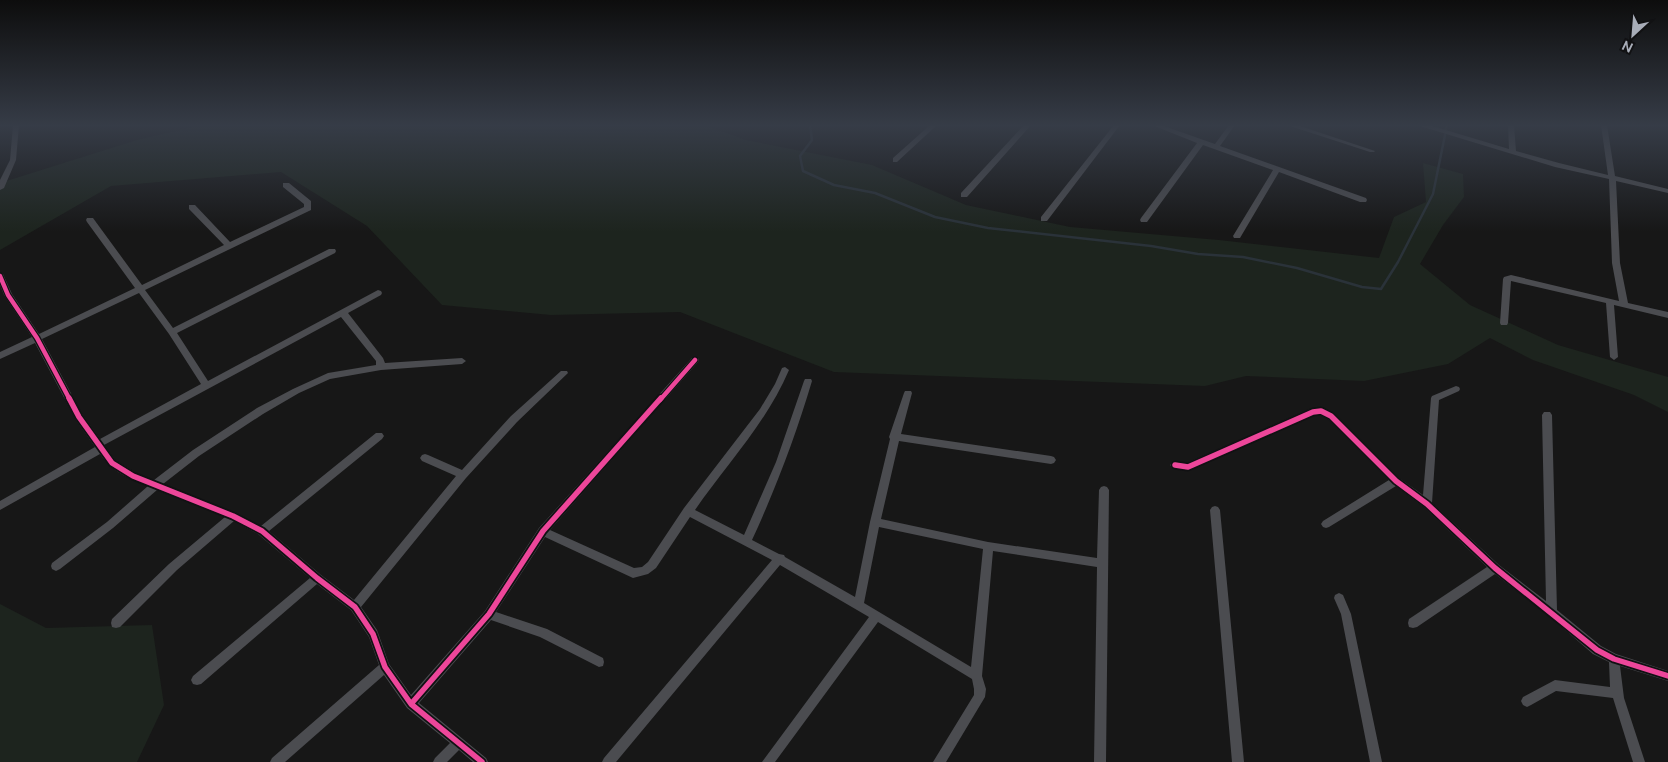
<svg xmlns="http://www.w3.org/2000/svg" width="1668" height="762" font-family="Ubuntu,sans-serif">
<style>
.green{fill:#1d241e}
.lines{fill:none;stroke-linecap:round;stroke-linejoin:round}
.stream{stroke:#2a3239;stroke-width:2.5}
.minor{fill:#4b4c50;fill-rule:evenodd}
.cycleway-far1-casing{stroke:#111113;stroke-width:7}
.cycleway-casing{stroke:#111113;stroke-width:9}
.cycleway-far1{stroke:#ed469a;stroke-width:4.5}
.cycleway{stroke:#ed469a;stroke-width:5.5}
</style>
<rect width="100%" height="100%" fill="#171717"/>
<path class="green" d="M201,125H704L746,140L872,165L966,205L1070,227L1219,240L1379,258L1394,217L1426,202L1423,163L1463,174L1464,197L1443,225L1420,264L1470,305L1558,345L1668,377V412L1634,395L1533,360L1490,338L1448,364L1364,381L1246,376L1205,386L834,372L680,312L551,315L442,305L367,226L281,172L111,186L0,250V183L137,140Z
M0,604L46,628L152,625L164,705L137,762H0Z"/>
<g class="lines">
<path class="stream" d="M810,125L812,140L800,156L803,171L834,185L875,193L935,217L988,228L1151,246L1198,254L1243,257L1297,268L1362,287L1381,289L1398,262L1433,194L1445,135
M1446,129L1447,125"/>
<path class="minor" d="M13,125H19L16,160L4,188L0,190V180L10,160Z
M930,125H937L897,162H893V158Z
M1024,125H1031L967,197H961V193Z
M1114,125H1120L1047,221H1041V217Z
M1152,125H1161L1215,144L1229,125H1235L1220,146L1366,198L1367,200L1366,202H1360L1279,172L1240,238H1234L1233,236L1273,170L1203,145L1147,222H1141L1140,220L1141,218L1197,143Z
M1287,125H1297L1375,151L1374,152H1370Z
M1419,125H1429L1509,149L1508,125H1514L1516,151L1559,163L1608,175L1601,125H1607L1615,176L1668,189V193L1616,181L1620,263L1628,303L1668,312V318L1614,305L1618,357L1614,360L1610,357L1606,303L1511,281L1508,323L1507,325H1501L1500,323L1503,279L1504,277L1511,275L1619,301L1612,263L1609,179L1555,167L1420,126Z
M283,183H289L311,201V210L145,290L173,328L329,249H335L336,251L335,253L177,333L208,381L378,290L381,291L382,293L381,295L348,313L383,358L385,363L462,358L466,361L462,364L381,370L330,379L299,393L263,414L199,456L163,484L236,513L261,526L376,433H382L384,436L382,439L269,531L321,575L354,600L456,476L422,461L420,458L422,455L425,454L428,455L462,470L511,416L561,371H567L568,373L517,422L466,478L361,607L377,630L389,664L411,695L485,611L539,528L692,358H698L699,360L698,362L550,530L634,568L642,567L648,562L684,508L760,409L775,384L782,368L785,367L789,370C767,422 727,464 695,510L744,535L776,462L804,381L805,379H811L812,381C796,435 776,488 752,540L779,554L784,555L785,557L855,597L870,522L890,439L889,437L904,393L905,391H911L912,393L901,434L1051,456L1054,457L1056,460L1054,463L1051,464L899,441L881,519L988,542L1097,558L1099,490L1101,487L1104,486L1107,487L1109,490L1106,762H1094L1097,567L993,551L982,676L986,689L985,697L946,762H933L974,695V689L972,679L878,622L775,762H762L869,617L780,565L616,762H602L604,758L772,560L690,517L656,568L648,574L633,578L545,537L496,612L547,629L603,658L604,662L603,666L599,667L540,637L491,620L419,703L486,758L488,762H473L459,750L447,762H433L435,758L450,743L407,708L384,675L285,762H270L272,758L379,665L369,637L351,610L317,584L201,684L197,685L193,684L191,680L193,676L310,578L258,534L234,521L177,570L120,627L116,628L112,627L111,623L112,619L169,564L225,517L157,490L113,528L60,569L56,571L52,569L51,566L52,563L107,522L148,486C127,478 113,472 100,454L0,510V501L95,447L76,420L35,343L0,359V352L32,337L4,295L0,285V273L3,274L12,294L39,334L135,288L87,222L86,220L87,218H93L142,285L224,245L189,209V205H195L230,242L304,207V204L283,187ZM139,293L169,334L201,384L100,439L82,414L42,339ZM341,317L376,361V365L328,373L293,389L257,408L193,450L154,480L136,473L115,460L104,445ZM879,527L983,549L971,667L864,603Z
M1456,386L1459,387L1460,389L1459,391L1439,400L1432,503L1499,565L1546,601L1542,415L1544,412H1550L1552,415L1557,610L1601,646L1616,654L1668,671V681L1620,666L1624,698L1645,762H1633L1613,698L1556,691L1531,705L1527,707L1523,705L1521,701L1523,697L1555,680L1610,687L1609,662L1593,654L1548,615L1495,574L1417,627L1413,628L1409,627L1408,623L1409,619L1487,567L1424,507L1396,486L1329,527L1326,528L1323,527L1321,524L1323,521L1389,480L1328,419L1320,415H1314L1188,471L1172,468L1170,465L1172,462L1175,461L1187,463L1310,409L1321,407L1334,413L1399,478L1423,495L1431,398L1432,396Z
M1215,506L1218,507L1220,510L1244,762H1232L1210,510L1212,507Z
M1339,593L1343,595L1351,614L1382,762H1370L1341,614L1334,598L1335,595Z"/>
<defs>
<path id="cycleway-far1" d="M0,276L8,295L37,338L70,400
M660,400L695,360"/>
<path id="cycleway" d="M69,398L79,417L112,463L133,476L233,516L262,531L317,578L355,607L373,634L385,667L411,704L482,762
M1175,465L1188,467L1313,412L1321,411L1331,416L1396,481L1427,504L1495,568L1597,650L1614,659L1668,676
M411,704L489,614L543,531L661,398"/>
</defs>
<use href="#cycleway-far1" class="cycleway-far1-casing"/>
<use href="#cycleway" class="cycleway-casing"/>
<use href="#cycleway-far1" class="cycleway-far1"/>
<use href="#cycleway" class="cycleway"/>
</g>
<linearGradient id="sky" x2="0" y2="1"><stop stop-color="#0d0d0d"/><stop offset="0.54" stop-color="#363c47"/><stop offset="1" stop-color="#363c47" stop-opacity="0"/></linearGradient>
<rect width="1668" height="232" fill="url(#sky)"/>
<g transform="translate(1633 35) rotate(206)" stroke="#111113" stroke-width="4" paint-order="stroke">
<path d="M0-4L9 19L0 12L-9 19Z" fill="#a8adb8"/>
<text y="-8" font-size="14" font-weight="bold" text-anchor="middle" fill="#a8adb8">N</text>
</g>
</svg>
